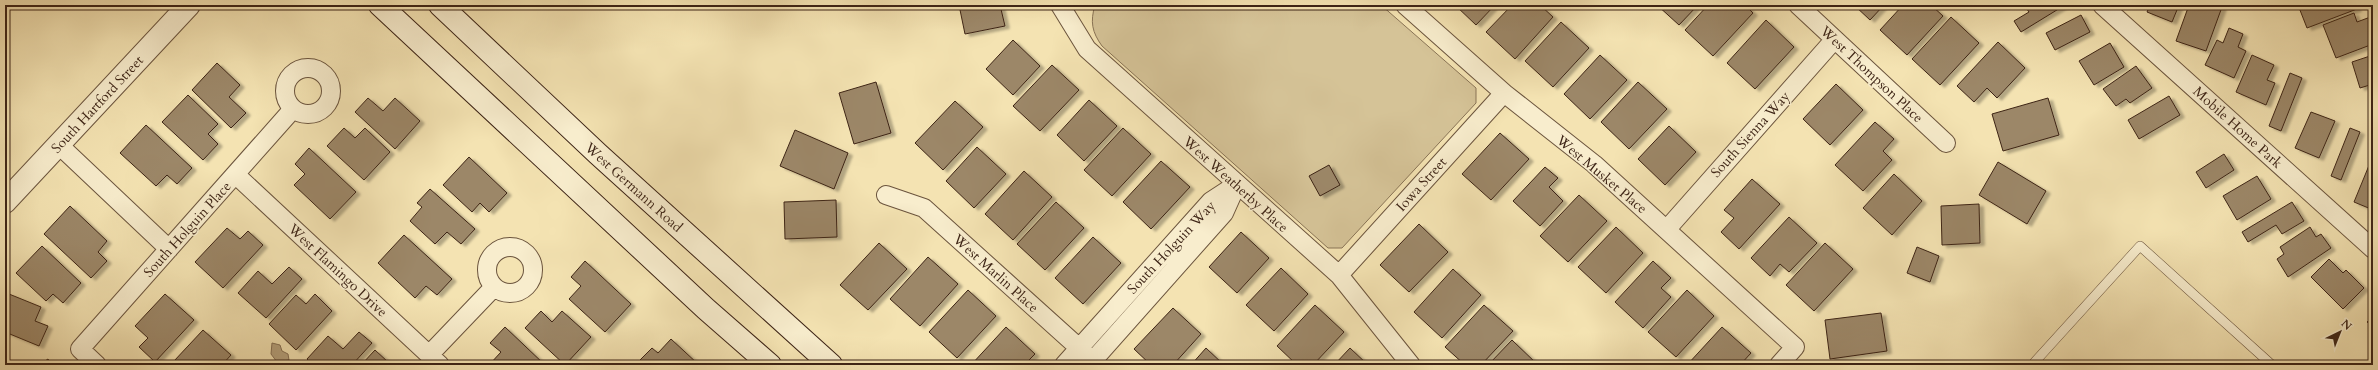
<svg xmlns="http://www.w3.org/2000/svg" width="2378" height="370" font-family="Cardo,serif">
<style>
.green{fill:#d5c397;stroke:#897456}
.water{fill:#b6a27d;stroke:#867054}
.building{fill:#9c8767;stroke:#3d2416;filter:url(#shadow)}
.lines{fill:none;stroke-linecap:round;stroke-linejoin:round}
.service-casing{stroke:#6b543d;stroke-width:10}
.minor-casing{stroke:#6b543d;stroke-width:20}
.tertiary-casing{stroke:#6b543d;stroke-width:24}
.secondary-casing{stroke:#3d2416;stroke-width:24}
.service{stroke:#f8edcd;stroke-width:9}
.minor{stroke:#f8edcd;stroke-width:18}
.tertiary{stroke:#f8edcd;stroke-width:22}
.secondary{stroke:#f8edcd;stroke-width:22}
.labels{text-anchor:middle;stroke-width:3;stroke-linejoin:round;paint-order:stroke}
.street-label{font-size:14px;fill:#3d2416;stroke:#f8edcd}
</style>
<defs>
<filter id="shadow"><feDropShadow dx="4.5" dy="2.5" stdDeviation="1" flood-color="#0004"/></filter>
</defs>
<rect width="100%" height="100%" fill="#f4e3b2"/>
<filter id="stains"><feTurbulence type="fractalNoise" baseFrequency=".005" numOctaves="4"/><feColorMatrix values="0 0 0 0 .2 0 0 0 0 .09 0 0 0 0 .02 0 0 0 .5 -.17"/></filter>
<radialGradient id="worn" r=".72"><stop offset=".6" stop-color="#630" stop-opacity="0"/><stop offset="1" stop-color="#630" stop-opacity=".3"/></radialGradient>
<path class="green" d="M1095,5H1381L1476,88V103L1342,248H1328L1102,46C1092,32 1090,22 1095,5Z"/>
<path class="water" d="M272,343L280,345L282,351L288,354L289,360L277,362L271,354Z"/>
<path class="building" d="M959,5H1000L1005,26L965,34Z
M1455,5H1495L1476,25Z
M1512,5H1540L1553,17L1515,59L1486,32Z
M1657,5H1698L1679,25Z
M1708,5H1745L1753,13L1713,56L1685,30Z
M1854,5H1884L1870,20Z
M1903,5H1931L1943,16L1907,55L1880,30Z
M2024,5H2065L2021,32L2014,21L2029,12Z
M2150,5H2179L2172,22L2147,12Z
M2189,5H2216L2222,7L2206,51L2176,41Z
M2298,5H2356L2357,9L2307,28Z
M2354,13L2357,22L2373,16V44L2336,58L2323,25Z
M2081,15L2090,32L2055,50L2046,33Z
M1951,17L1979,43L1940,85L1912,59Z
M1766,20L1794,47L1755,89L1727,63Z
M1561,22L1589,48L1553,87L1525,61Z
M2229,28L2243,34L2238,47L2246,51L2234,78L2205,65L2217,40L2223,43Z
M1013,40L1040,66L1013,95L986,69Z
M1998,42L2025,68L1997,98L1987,88L1974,102L1957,86Z
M2110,43L2124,67L2094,85L2079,61Z
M1600,55L1627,80L1590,119L1564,94Z
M2252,55L2274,65L2267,80L2275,83L2266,105L2236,92Z
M2373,55V84L2360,88L2352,62Z
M217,63L240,85L229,97L246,113L231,128L192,90Z
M1052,65L1079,90L1040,131L1013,106Z
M2136,66L2152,88L2130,103L2126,99L2116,106L2103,89Z
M2290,73L2302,78L2281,131L2269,126Z
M876,82L891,133L854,144L839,93Z
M1638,82L1667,109L1629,149L1601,122Z
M1836,84L1863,110L1830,145L1803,119Z
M188,95L218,124L208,134L218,144L203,160L162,122Z
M2169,96L2180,115L2139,139L2128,120Z
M368,98L383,111L395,98L420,121L395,149L355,112Z
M2048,98L2059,135L2003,151L1992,114Z
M1089,100L1117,126L1084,161L1057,135Z
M955,101L983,127L943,170L915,143Z
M2311,112L2335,121L2319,158L2295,148Z
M1875,122L1894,139L1883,151L1892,160L1863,191L1835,165Z
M146,125L192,168L177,184L167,175L156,186L120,153Z
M1669,126L1696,152L1665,185L1638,159Z
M344,128L355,138L365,128L390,152L364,180L327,146Z
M1123,128L1151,154L1112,196L1084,170Z
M2350,128L2360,132L2341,180L2331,176Z
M795,130L848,153L834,189L780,166Z
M1500,133L1529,159L1491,200L1462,174Z
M977,147L1006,174L974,208L946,181Z
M309,148L356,192L330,219L294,185L305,174L295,164Z
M2224,154L2234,170L2206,188L2196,172Z
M469,157L507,193L489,212L480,203L472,212L443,185Z
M1161,161L1190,187L1151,229L1123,202Z
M1998,162L2046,191L2027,224L1979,195Z
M2370,163L2373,165V203L2371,209L2354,202Z
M1329,165L1340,185L1320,196L1309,176Z
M1545,167L1558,178L1549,187L1563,201L1540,226L1513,201Z
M1024,171L1052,197L1013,240L985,214Z
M1894,174L1922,201L1892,235L1863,208Z
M2257,176L2271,199L2237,220L2223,196Z
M1752,179L1780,204L1739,249L1721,232L1734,218L1724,210Z
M430,189L475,229L461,244L447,232L435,244L410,221L422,207L417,203Z
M1579,195L1607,221L1568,262L1540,236Z
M836,200L837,237L785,239L784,202Z
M1056,202L1084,228L1045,270L1017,244Z
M2292,202L2304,221L2282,234L2276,225L2248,242L2242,232Z
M1979,204L1980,243L1942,245L1941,206Z
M70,206L107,241L98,252L107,261L91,278L44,234Z
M1789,217L1817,243L1789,272L1780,264L1770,276L1751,258Z
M1419,224L1448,252L1409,292L1380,265Z
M1616,227L1643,253L1606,293L1578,267Z
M2310,227L2316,237L2321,234L2331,248L2288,277L2277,259L2284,254L2280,247Z
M227,228L240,239L248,231L263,245L223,288L195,262Z
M1241,232L1269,258L1237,293L1209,267Z
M404,235L452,279L437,295L426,286L415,298L378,263Z
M1093,237L1121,263L1083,304L1055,278Z
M879,243L907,269L868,310L840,285Z
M1825,243L1853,269L1814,311L1786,285Z
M42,246L81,283L63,303L53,294L46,301L16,273Z
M1917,247L1939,256L1930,282L1907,273Z
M928,257L958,284L920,326L890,299Z
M2329,259L2343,273L2346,270L2364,288L2343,309L2311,277Z
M585,261L631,304L605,332L569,299L581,286L571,277Z
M1653,261L1671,278L1661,288L1671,297L1643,328L1615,302Z
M289,267L302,279L266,318L238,293L258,271L272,284Z
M1281,268L1308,294L1274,331L1246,305Z
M1453,269L1481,295L1442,338L1414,312Z
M968,290L996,316L957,358L929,332Z
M1687,290L1714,316L1676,357L1648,332Z
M9,294L41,307L35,321L48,326L39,346L5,332V302Z
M165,294L194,320L155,362L139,347L148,338L135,326Z
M315,294L332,311L296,350L269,324L296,295L306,304Z
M1315,305L1344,332L1313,365H1297L1277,346Z
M1484,305L1513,331L1481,365H1465L1445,347Z
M1173,308L1201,334L1173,365H1151L1134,349Z
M541,311L552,322L562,311L591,337L565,365L525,328Z
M1881,313L1887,351L1830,359L1825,320Z
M2373,316V327L2367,322Z
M505,327L545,365H489L501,352L490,343Z
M1006,327L1035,354L1024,365H971Z
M1722,327L1751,353L1740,365H1687Z
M203,330L231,355L222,365H178L174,361Z
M359,332L372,343L352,365H313L307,359L328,336L343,349Z
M671,339L698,364L696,365H643L639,361L652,348L658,353Z
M1512,340L1538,365H1488Z
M1206,348L1224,365H1191Z
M1350,348L1368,365H1334Z
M375,350L388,362L385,365H361Z
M48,359L52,365H39Z"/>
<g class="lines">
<defs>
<path id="service" d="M2032,365L2140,246L2272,365"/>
<path id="minor" d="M1060,5L1087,49L1339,275L1411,365
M1405,5L1504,93L1594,164L1795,347L1779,365
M1798,5L1946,143
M2102,5L2373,249
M285 91a23 23 0 1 1 46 0a23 23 0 1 1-46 0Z
M59,145L169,249
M236,175L440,365
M886,195L924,208L1098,365
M1667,229L1834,40
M487 270a23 23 0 1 1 46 0a23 23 0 1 1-46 0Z
M1339,275L1504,93
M429,355L494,287
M97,365L80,349L293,109
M1064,365L1211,201L1237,184
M1089,365L1224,213L1237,184"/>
<path id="tertiary" d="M5,202L189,5"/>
<path id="secondary" d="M380,5L706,309L770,365
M440,5L598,154L831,365"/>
</defs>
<use href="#service" class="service-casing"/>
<use href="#minor" class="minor-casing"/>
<use href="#tertiary" class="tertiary-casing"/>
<use href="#secondary" class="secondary-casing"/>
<use href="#service" class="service"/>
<use href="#minor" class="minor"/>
<use href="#tertiary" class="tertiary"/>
<use href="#secondary" class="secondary"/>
</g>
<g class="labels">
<g class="street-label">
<text transform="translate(1872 74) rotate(43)" y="5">West Thompson Place</text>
<text transform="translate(97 104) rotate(-47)" y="5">South Hartford Street</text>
<text transform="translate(2238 127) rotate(42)" y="5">Mobile Home Park</text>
<text transform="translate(1750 134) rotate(-48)" y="5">South Sienna Way</text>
<text transform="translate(1602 174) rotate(40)" y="5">West Musket Place</text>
<text transform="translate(1236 184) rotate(42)" y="5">West Weatherby Place</text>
<text transform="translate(1421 184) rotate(-48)" y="5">Iowa Street</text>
<text transform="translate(634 187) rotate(42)" y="5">West Germann Road</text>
<text transform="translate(187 229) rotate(-48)" y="5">South Holguin Place</text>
<text transform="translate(1171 247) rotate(-47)" y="5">South Holguin Way</text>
<text transform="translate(338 270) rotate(43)" y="5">West Flamingo Drive</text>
<text transform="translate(996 273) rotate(42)" y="5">West Marlin Place</text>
</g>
</g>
<rect width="2378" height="370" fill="none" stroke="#f4e3b2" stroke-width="20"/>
<rect x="6" y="6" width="2366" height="358" fill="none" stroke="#3d2416" stroke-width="2"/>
<rect x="10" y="10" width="2358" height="350" fill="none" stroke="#3d2416"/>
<g transform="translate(2340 332) rotate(43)" stroke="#f8edcd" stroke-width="3" paint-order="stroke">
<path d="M0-3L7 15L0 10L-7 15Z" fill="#3d2416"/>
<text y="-6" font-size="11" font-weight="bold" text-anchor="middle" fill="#3d2416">N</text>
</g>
<rect width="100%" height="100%" filter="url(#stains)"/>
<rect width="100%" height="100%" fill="url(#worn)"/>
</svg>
